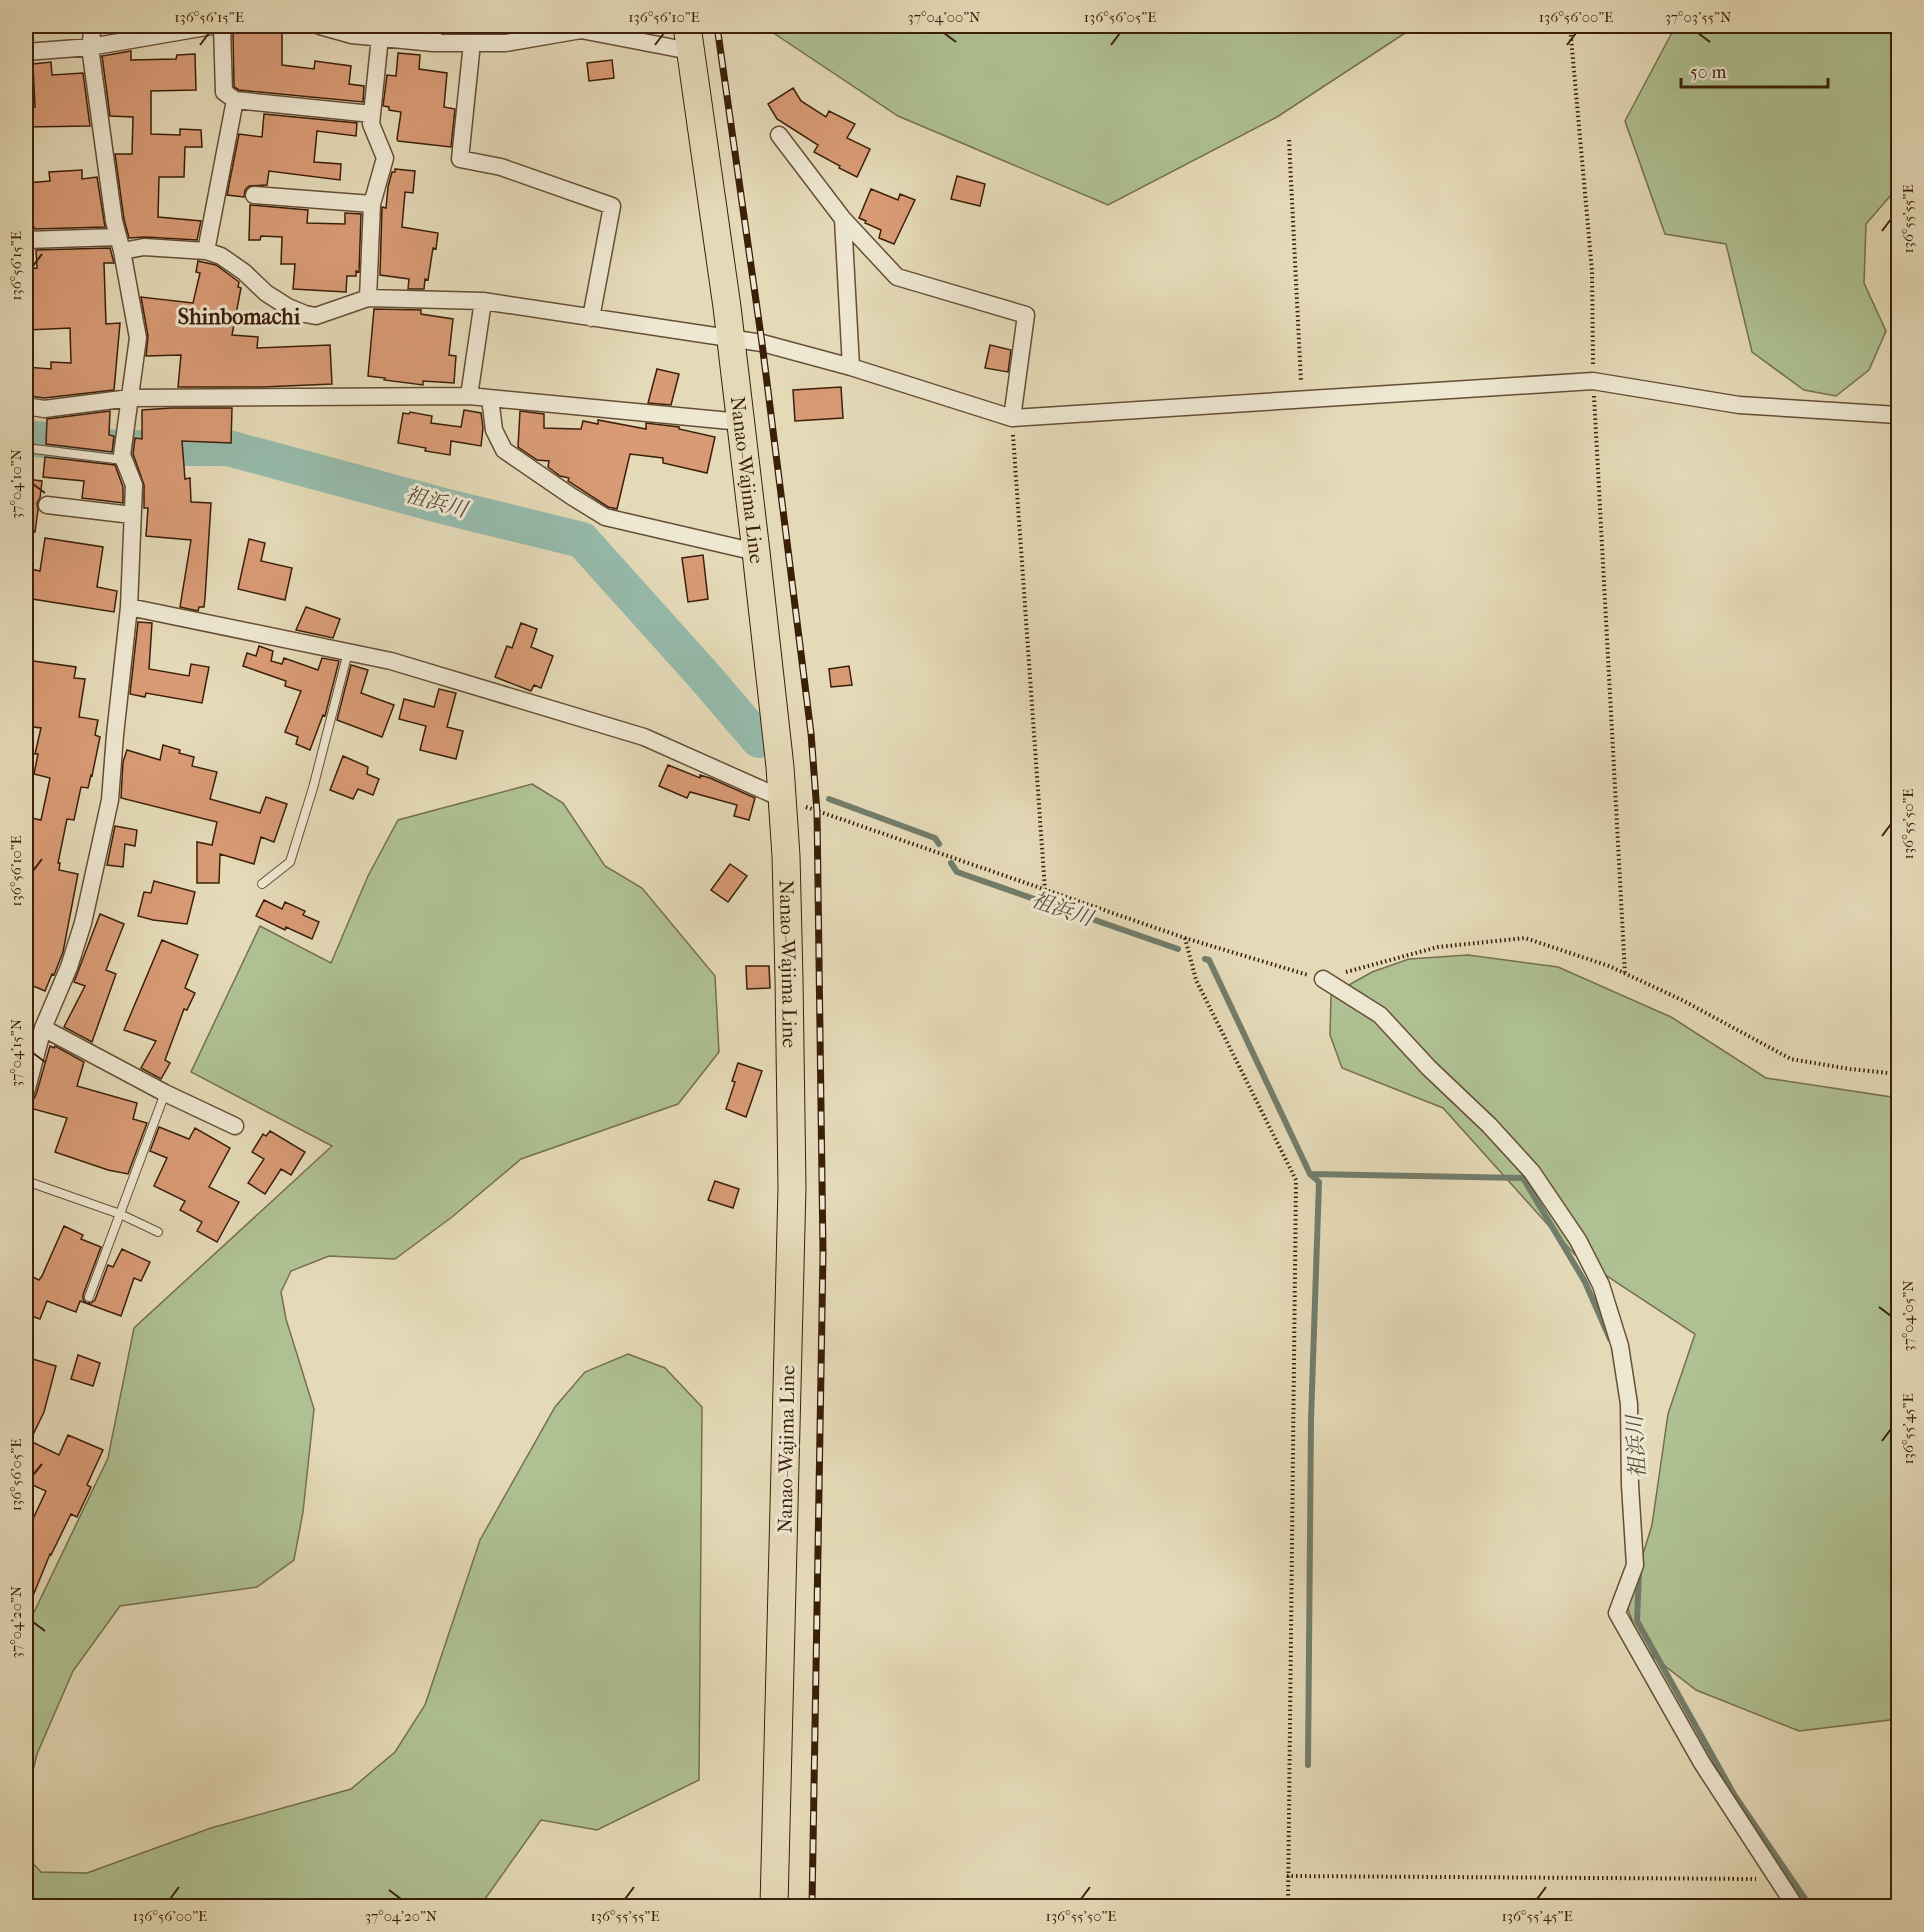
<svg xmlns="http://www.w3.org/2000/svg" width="1924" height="1932" font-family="'IM FELL French Canon','Noto Serif JP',serif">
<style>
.green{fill:#afc193;stroke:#75704e;stroke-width:1.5}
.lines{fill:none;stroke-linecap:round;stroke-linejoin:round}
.stream{stroke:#727d6b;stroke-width:6}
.river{stroke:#96bbac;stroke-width:36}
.building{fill:#d99b76;stroke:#3b1f09;stroke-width:1.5}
.lane-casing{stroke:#664e35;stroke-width:10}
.street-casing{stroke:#664e35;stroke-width:19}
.primary-casing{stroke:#3b1f09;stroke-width:29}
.path{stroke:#3b1f09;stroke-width:4;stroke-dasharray:1.5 3;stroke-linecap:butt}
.lane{stroke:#eee7d1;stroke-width:8}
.street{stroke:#eee7d1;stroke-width:16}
.primary{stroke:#e5dab8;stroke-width:27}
.rail-casing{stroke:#3b1f09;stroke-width:7}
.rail{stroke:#eee7d1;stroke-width:4.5;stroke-dasharray:14;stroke-linecap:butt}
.ticks{fill:none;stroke:#3b1f09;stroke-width:2}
.labels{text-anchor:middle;stroke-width:6;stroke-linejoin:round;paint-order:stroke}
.street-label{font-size:20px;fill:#3b1f09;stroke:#eee7d1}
.water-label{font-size:21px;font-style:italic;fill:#564e3a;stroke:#eee7d1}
.quarter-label{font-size:22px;font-weight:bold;fill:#3b1f09;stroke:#eee7d1}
.neatline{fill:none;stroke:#3b1f09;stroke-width:2}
.ticks-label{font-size:15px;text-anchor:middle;fill:#3b1f09}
</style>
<rect width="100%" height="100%" fill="#e5dab8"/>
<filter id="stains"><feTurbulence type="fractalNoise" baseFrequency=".00333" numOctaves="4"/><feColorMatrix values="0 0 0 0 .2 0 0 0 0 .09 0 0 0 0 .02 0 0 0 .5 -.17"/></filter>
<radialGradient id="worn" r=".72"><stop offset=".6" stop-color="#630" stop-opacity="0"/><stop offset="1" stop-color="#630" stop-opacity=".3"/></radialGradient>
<path class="green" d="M763,26H1416L1277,117L1108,205L898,116Z
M1674,26H1898V187L1866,224L1864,283L1886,331L1869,370L1836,396L1804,390L1752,352L1726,244L1665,234L1625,121L1675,27Z
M532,784L563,803L605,866L642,888L715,976L719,1052L678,1104L521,1159L452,1217L395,1259L329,1256L291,1271L281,1292L286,1319L314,1409L303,1512L294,1560L257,1587L120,1606L73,1671L37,1754L26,1800V1629L108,1458L134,1328L332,1146L191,1072L260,926L331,963L368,876L398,820Z
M1468,955L1558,967L1671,1017L1766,1078L1898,1098V1719L1799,1731L1696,1690L1642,1648L1627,1606L1652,1525L1668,1414L1695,1334L1575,1255L1443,1108L1342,1068L1330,1035L1331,995L1372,972L1409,959Z
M628,1354L665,1368L702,1407L699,1780L597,1830L541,1820L480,1906H26V1856L41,1872L87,1873L211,1828L351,1789L395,1752L425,1705L480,1540L555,1407L585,1372Z"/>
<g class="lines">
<path class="stream" d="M829,799L935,838L939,844
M951,863L957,872L1178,949
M1205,959L1209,960L1310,1174L1319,1182L1311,1420L1308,1765
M1310,1174L1523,1178L1585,1282L1610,1339
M1639,1572L1637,1621L1735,1796L1810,1906"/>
<path class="river" d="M26,438L116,448H228L443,506L582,540L705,677L759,740"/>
</g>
<path class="building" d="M233,32L282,33V65L314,69L315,61L351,66L349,84L364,86L363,102L239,90L234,87Z
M131,51V60L176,59L177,55L195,54L196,90L151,91V134L180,135V129L201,130L202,147H185L184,177H159L158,217L201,221L197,240L145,237L129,238L124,219L115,154H132L133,117L110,116L102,56Z
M398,53L420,55L419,69L447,73L444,107L455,109L451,147L398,141L397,139L401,112L389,110V107L383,106L387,75L396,76Z
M612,60L614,78L589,81L587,63Z
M51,62L52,75L83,73L90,126L26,127V108L35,107L33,64Z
M793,88L801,101L826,117L829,111L855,124L847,138L870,149L857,177L839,168L840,166L814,152L818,145L777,119L768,104Z
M264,114L357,123L356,136L317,131L314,162L341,164L340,180L269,171L267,185L249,186L245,190L244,197L227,195L239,134L262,137Z
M395,169L415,171L413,193L405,192L402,227L438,233L436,249L433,248L428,280L425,279L424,289H408L409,279L380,275L382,207L386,208L388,187L392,172H395Z
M82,170V179L97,177L105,227L35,229L34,227H26V183L50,181L49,172Z
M957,176L985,184L980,206L951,199Z
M871,189L898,200L900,194L915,200L894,244L879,238L881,230L865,223L866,221L859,218Z
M250,205L308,210L307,223L345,224V213L361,214L359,272L356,271V276H347L346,292L293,289L295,264H281L282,237L261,236L260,240H249Z
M110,248L114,263H104L106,324L120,323L114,390L44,398L30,396L31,383L26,382V367L51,369V362L71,363L70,328L28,330L27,322L26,323V269L37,268L36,250Z
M198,261L216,265L239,282L238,287L241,288L232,335L258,337L257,348L330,345L332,384L263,387H178L181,355L146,356L148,336L141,297L193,303L200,273L196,272Z
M374,309L421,310V314L453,319L449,355L456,356L454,383L423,381V385L384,380L385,378L368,376Z
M990,345L1011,350L1008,372L985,368Z
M657,369L679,374L671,405L648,403Z
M841,387L843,418L795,421L793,390Z
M171,408H232L231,443L182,441L185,479L190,478L191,502L211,503L205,598L204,607H199L198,611L180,607L191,540L146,536L148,508H144V485L133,454L135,438L142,439V410Z
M464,410L481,413L483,428L481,446L451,441L450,455L425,451L426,448L398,443L403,413L409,414L410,412L432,416L431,423L461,427Z
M110,411L109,435L114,436L112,452L46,444L47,419Z
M520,411L544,414V428L578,429H581L583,421L598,424V420L646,429V423L679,427V429L715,437L707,473L663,463V458L630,454L617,509L608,507L568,481L569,478L560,476L548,467L549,461L537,460L518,447Z
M45,457L115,465L123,487V503L82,498L84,481L43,477Z
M26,479L42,481L40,498L37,503L38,510L35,532H26Z
M45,538L103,547L97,587L117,591L114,612L26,598V568L40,571Z
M249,539L265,543L261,561L292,568L285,600L238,589Z
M703,555L708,599L688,602L682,558Z
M306,607L340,619L333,638L296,630Z
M138,622L152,623L149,669L189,676L191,664L209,667L202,703L146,693L145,697L130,694Z
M521,623L537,629L531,647L553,656L541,688L534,685L531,691L495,677L507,646L512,648Z
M259,646L273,651L271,661L282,664L284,658L318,670L322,658L339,661L325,716L323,715L310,750L296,744L298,737L285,732L301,691L285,686L286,681L243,666L247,653L256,656Z
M26,660L76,667L74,678L85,679L79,717L98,720L95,735L100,737L92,776L91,775L88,788L81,787L74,820L67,819L58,863H60L59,870L78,874L63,952L54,975L52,974L45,991L26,983V817L41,820L50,778L34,774L38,754H35L41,728L26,726Z
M351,665L368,670L361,693L394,705L382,737L337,720Z
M849,666L852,685L831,687L829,669Z
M439,689L456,693L447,727L463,731L456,759L420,750L426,726L399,719L404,699L434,707Z
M163,745L180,750L179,753L194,757L192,766L217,772L210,799L260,813L266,797L287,804L274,842L261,837L254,864L220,854L219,883H197V842L212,845L217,822L121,798L123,762L127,750L160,760Z
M343,756L368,767L367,774L379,779L373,795L358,789L353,799L330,790Z
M668,765L700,778V775L710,778L755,798L749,820L734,816L737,805L690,792L687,798L659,786Z
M115,826L137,830L135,846L125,844L123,867L107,865Z
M730,864L747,876L728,902L711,890Z
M154,881L195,892L187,924L153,920L138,916L144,892L151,893Z
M264,900L282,909L285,902L305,911L303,915L319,922L312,939L286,927L285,930L256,916Z
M100,914L124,924L106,970L116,974L92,1042L64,1027L85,986L74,982Z
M162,940L198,955L185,988L195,993L187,1010L184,1009L165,1060L170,1063L161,1079L141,1068L156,1041L124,1030Z
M746,966H769L770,988L747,989Z
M50,1046L54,1048L55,1046L84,1062L77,1086L137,1103L133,1119L147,1123L128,1174L108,1170L55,1152L67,1118L26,1107V1102L33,1100L36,1095Z
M738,1063L762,1071L746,1117L726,1109L735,1082L732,1081Z
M159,1127L189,1139L195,1128L230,1148L209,1187L239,1202L217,1242L197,1231L202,1222L180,1210L185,1201L154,1186L167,1158L150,1151Z
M270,1131L305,1152L291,1175L281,1169L265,1194L248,1183L264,1159L252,1152L263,1134L266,1136Z
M715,1181L739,1189L733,1208L708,1200Z
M64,1226L83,1235L81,1239L101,1247L83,1295V1299L86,1303H91L95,1300L108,1265L113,1267L122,1249L150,1262L141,1281L134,1278L121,1316L80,1301L76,1312L47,1301L40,1319L26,1314V1297L33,1277L39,1280L42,1276Z
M78,1355L100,1363L93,1386L71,1379Z
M26,1357L56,1366L44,1412L30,1441L59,1455L68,1435L103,1450L87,1485L91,1487L77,1517L71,1514L51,1555L50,1554L26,1613V1518L32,1521L46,1491L26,1482Z"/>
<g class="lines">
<defs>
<path id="lane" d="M26,448L123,460
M262,884L290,862L313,788L348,652
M26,1181L120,1214L158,1232
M89,1297L165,1093"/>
<path id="street" d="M222,26L224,92L235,100L372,114
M320,26L352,35L433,43H506L581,30L690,51
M433,26V43
M472,43L460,159L501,167L612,206L591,318
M26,52L90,47L212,26
M779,135L843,219
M254,195L372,204
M26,240L118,237
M122,251L144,247L206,251L221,256L244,272L266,293L288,307L305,314L316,316L368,298L483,301L762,343L851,367L1012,418L1593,381L1739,405L1898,415
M206,251L235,100
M368,298L372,204L385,158L371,124L380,37
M851,367L843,219L897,277L1026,315L1012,418
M469,396L483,301
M490,398L494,430L504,450L571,496L605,517L756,552
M26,406L44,409L130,398L469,396L741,422
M47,505L132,515
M129,607L391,661L644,737L781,798
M1323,979L1380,1015L1429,1068L1489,1125L1532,1172L1578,1240L1601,1285L1620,1346L1629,1404L1630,1485L1635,1565L1617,1613L1702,1763L1795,1906
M43,1028L165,1093L235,1126
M26,1092L43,1028L69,967L83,923L110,800L115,735L129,607L134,485L122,455L138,338L122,251L114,221L90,47L93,26"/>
<g id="primary">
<path id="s1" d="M687,26L727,307L756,552L780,767L786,856L789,979L792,1187L774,1906"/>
</g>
</defs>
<use href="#lane" class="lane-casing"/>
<use href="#street" class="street-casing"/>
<use href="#primary" class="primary-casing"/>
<path class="path" d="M1570,26L1592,271L1593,365
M1289,140L1301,382
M1594,396L1625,974
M1013,435L1045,890
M806,807L1185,938L1308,975
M1185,938L1196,980L1296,1180L1288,1906
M1346,972L1438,947L1525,938L1609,966L1682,1000L1791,1059L1850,1069L1898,1074
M1287,1876L1756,1879"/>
<use href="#lane" class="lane"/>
<use href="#street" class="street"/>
<use href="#primary" class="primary"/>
<defs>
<path id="rail" d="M717,26L762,343L811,733L817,812L823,1253L812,1906"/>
</defs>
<use href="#rail" class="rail-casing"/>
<use href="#rail" class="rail"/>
</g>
<path class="ticks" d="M944,33L956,42M1698,33L1710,42M200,45L209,33M655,45L664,33M1111,45L1120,33M1567,45L1576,33M1882,231L1891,219M33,266L42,254M33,484L45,493M1882,836L1891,824M33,871L42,859M33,1053L45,1062M1879,1307L1891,1316M1882,1441L1891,1429M33,1475L42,1464M33,1622L45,1631M389,1890L401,1899M170,1899L179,1887M625,1899L634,1887M1081,1899L1090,1887M1537,1899L1546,1887"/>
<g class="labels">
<g class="street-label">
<text dy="7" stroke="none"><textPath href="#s1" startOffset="458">Nanao-Wajima Line</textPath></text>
<text dy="7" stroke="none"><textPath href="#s1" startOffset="944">Nanao-Wajima Line</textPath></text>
<text transform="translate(786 1449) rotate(-89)" y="7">Nanao-Wajima Line</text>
</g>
<g class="water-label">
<text transform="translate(436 502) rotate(15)" y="7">祖浜川</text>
<text transform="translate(1062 909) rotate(19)" y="7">祖浜川</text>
<text transform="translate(1636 1447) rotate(-93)" y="7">祖浜川</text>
</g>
<g class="quarter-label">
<text x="239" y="324">Shinbomachi</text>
</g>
</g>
<rect width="1924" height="1932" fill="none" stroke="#e5dab8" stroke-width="66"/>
<path d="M1681 78v9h147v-9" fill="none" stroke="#3b1f09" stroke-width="3"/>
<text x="1690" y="78" font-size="18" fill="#3b1f09" stroke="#eee7d1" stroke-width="4.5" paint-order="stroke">50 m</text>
<rect x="33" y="33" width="1858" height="1866" class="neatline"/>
<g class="ticks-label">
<text x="209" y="22">136°56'15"E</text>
<text x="664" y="22">136°56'10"E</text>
<text x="944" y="22">37°04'00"N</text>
<text x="1120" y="22">136°56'05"E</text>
<text x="1576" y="22">136°56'00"E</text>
<text x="1698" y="22">37°03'55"N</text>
<text transform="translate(1908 219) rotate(-90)" y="5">136°55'55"E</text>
<text transform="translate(16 266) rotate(-90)" y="5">136°56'15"E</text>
<text transform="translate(16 484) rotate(-90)" y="5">37°04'10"N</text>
<text transform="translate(1908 824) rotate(-90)" y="5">136°55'50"E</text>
<text transform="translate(16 871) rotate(-90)" y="5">136°56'10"E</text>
<text transform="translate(16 1053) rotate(-90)" y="5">37°04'15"N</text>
<text transform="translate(1908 1316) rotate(-90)" y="5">37°04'05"N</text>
<text transform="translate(1908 1429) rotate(-90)" y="5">136°55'45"E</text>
<text transform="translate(16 1475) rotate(-90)" y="5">136°56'05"E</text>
<text transform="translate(16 1622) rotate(-90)" y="5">37°04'20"N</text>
<text x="170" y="1921">136°56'00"E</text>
<text x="401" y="1921">37°04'20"N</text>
<text x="625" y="1921">136°55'55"E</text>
<text x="1081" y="1921">136°55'50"E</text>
<text x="1537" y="1921">136°55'45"E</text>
</g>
<rect width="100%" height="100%" filter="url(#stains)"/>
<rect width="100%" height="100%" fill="url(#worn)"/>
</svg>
